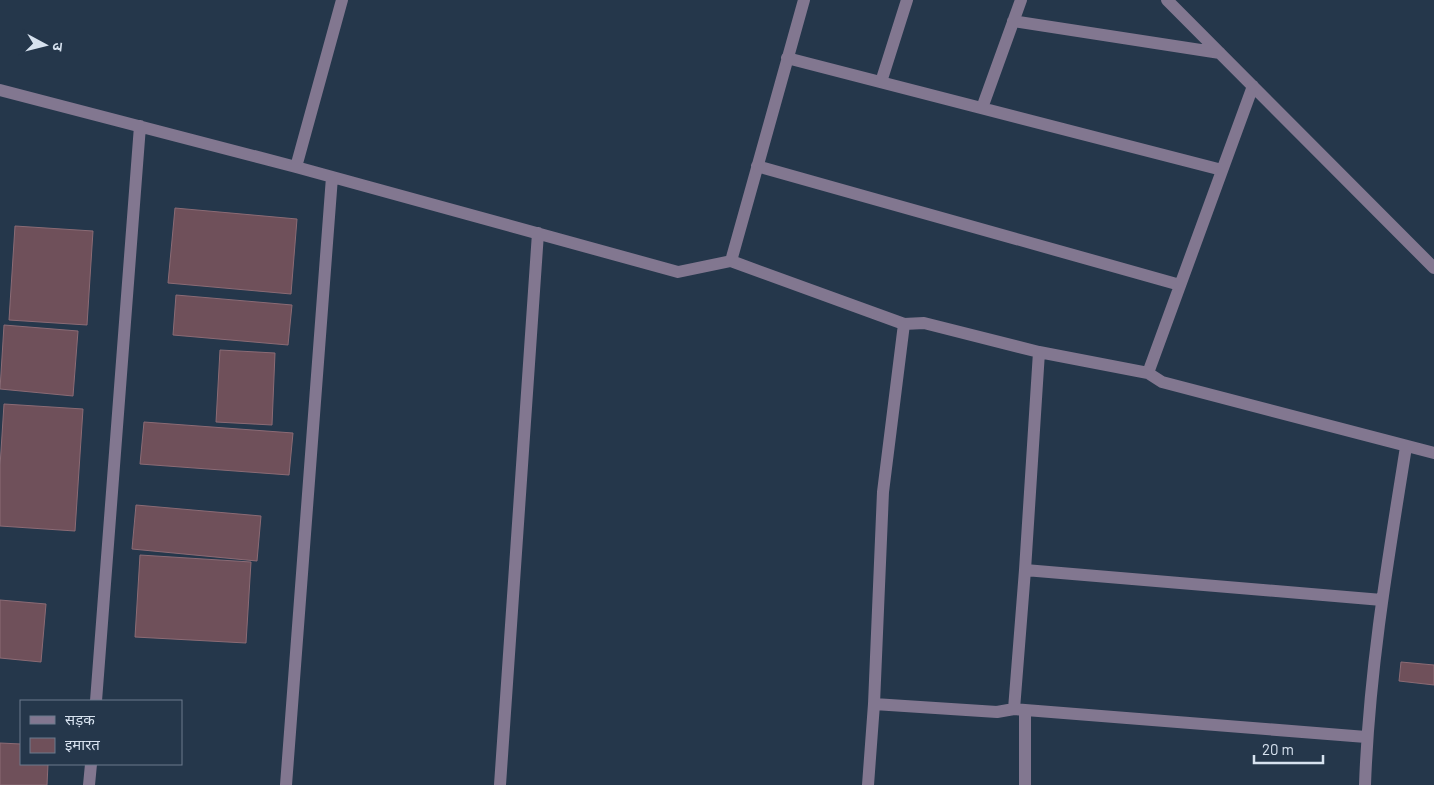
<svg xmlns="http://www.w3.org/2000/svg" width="1434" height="785" font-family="Barlow,'Noto Sans Devanagari',sans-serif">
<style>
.building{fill:#6f505a;stroke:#8b6b75}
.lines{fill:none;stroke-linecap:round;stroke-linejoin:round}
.minor{stroke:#827790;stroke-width:12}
</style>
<rect width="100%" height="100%" fill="#25374b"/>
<path class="building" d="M175,208L297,219L291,294L168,283Z
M15,226L93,231L87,325L9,320Z
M176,295L292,305L288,345L173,335Z
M4,325L78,331L73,396L0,389Z
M220,350L275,353L272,425L216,422Z
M4,404L83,409L75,531L0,526V466Z
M144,422L293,433L289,475L140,464Z
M136,505L261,516L257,561L132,549Z
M140,555L251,562L246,643L135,637Z
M0,600L46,604L41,662L0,658Z
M1401,662L1434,665V685L1399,681Z
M0,743L21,744V764H48L47,785H0Z"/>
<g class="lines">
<path class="minor" d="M1167,0L1434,268
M1013,21L1220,53
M787,58L1222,170
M881,82L907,0
M0,90L296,167L678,272L731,261L904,324L924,323L1039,352L1148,373L1162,382L1434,453
M982,108L1021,0
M757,166L1180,285
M296,167L342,0
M731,261L804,0
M1148,373L1253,86
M1025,570L1382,600
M96,701L140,126
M874,704L997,712L1014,709L1366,737
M1014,709L1025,570L1039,352
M89,785L91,764
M286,785L332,177
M500,785L538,233
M868,785L874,704L883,492L904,324
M1025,785V710
M1365,785C1369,671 1388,559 1406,447"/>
</g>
<rect x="20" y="700" width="162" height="65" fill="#25374b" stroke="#6c7b8d"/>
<rect x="30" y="716" width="25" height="8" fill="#827790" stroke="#6c7b8d"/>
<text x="65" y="725" font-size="15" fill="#d7e2ef">सड़क</text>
<rect x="30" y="738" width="25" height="15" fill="#6f505a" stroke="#6c7b8d"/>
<text x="65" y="750" font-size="15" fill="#d7e2ef">इमारत</text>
<g transform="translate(45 45) rotate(97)" stroke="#25374b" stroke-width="4" paint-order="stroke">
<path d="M0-4L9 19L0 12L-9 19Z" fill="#d7e2ef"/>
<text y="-8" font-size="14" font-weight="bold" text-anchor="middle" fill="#d7e2ef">उ</text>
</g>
<path d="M1254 755v8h69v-8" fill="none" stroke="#d7e2ef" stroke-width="2.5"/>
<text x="1262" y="755" font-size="15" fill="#d7e2ef" stroke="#25374b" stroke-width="4" paint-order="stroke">20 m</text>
</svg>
